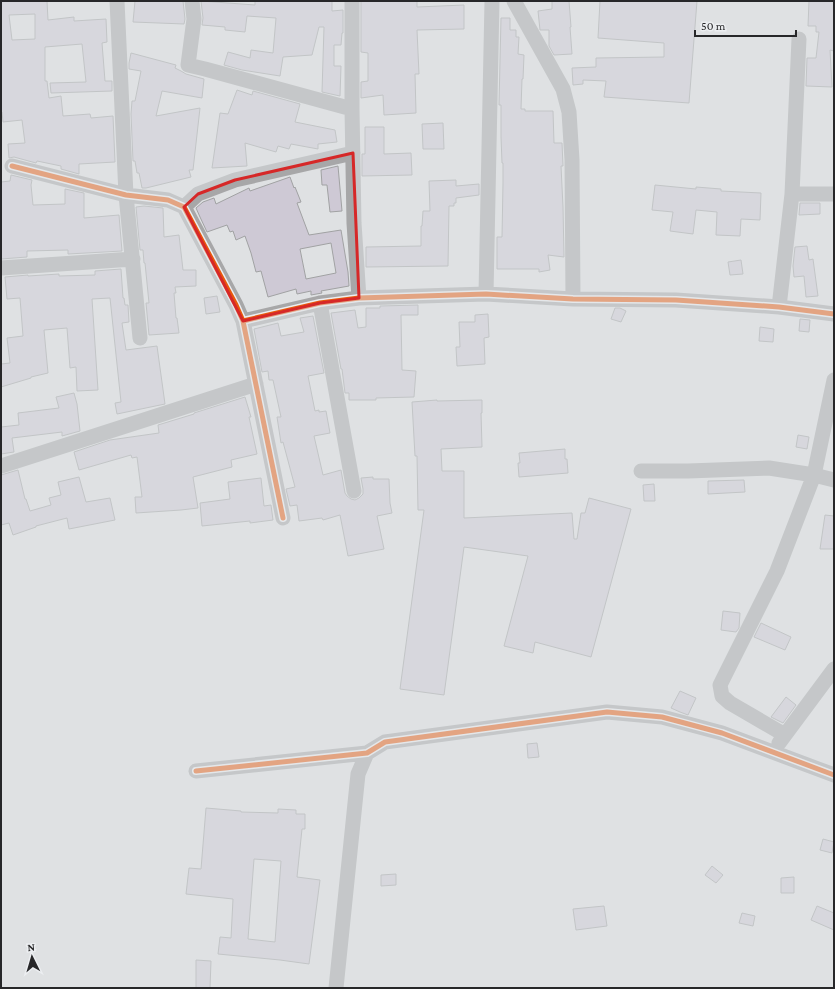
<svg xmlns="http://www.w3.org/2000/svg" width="835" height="989" font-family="'Crimson Pro',serif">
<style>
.building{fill:#cec9d5;stroke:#a1a2a3;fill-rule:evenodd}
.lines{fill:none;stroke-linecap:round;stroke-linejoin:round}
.minor{stroke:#a7a7a8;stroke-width:15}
.cycleway-casing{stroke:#eceef1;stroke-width:8}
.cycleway{stroke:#e8590c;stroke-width:5}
.marked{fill:none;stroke:#d62828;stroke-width:3;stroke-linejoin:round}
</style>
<rect width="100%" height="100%" fill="#dfe1e3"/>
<path class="building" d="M1,1H47L48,20L74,17V21L106,19L107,42L102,43L105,81H112V91L51,93L50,83L86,82L82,44L45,47V81H47L49,98L61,96L63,116L90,114L91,118L113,116L115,162L79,164V174L61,169V166L37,161L36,163L14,157L9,158L8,144L25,143L22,120L3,122L2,112L1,113ZM35,14V39L12,40L9,15Z
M135,1H183L185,19L184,24L133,22Z
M201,1L255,5V1H332V11L343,10V33H342L341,45H334V66H341L340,96L322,92L324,27H319L312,55L283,57L280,76L242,70L224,65L228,52L250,58L251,50L273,53L276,18L247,16L245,32L225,30V27L202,25L203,18Z
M361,1H417V7L464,5V29L417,30L419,74H415L416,113L384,115L383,95L361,98V82L368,81V53L361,52Z
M552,1H569L571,27H570L572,54L554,55L549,46V30H540L538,11L552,9Z
M600,1H697L689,103L604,97L606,81L583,80V84L573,85L572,68L596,67V58L664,57V43L598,38Z
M809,1H834V51L830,50L832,87L806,86L807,58H816L819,32H816V26H808Z
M501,18H510V30H516V37H519L518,54L524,55L523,79H522L521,109H525V111H553L554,143H562L563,166H561L563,207L564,257L548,255L550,270L539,272V269H497V237H502L503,183V163H502L501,137V105H499Z
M131,53L176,65L175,68L181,71L186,74L204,79L202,98L162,91L156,116L200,108L193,170H189L191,177L146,188H142L139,173H137L135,161H133L131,114L132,101H135L141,71L129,69V63Z
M237,90L252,95L253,91L300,104L295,122L335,130L337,142L318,144V149L291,144L289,149L278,146L276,152L245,143L247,166L212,168L220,113L228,114Z
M443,123L444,149H423L422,124Z
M365,127H384V154L411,153L412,175L362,176V154H365Z
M338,166L342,211L330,212L327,185H322L321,170Z
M11,175L32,180L31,185L33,205L65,204V189L84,193V218L119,215L122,251L68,254V250L27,251V257L1,259V182L10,181Z
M290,177L294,188L295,187L301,202L297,203L309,235L341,230L348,272L349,286L321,291L322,293L311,295V291L297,294L296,289L268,297L261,271L256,272L251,253L245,236L236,240L233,231L230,232L227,225L207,232L200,217L196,208L203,202L214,198L216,204L249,188L250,191ZM331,243L336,273L306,279L300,249Z
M456,180V186L479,184V195L456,198V203H454V206H449L448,266L366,267V247L421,246V226H422L423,211H430L429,181Z
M655,185L696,189V187L721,189V191L761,193L760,220L741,219L740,236L716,235L717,212L696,210L693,234L670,231L673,212L652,210Z
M800,203H820V214L799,215Z
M144,206L163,208L164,237L179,235L183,270H196V286L175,287L176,293H174L176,318H177L179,333L149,335L146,303H149L145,263H144L143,250H140L136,207Z
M807,246L809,260L813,259L818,296L806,297L804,276L794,277L793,266L795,247Z
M741,260L743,274L730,275L728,262Z
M121,269L123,298H124L125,305H128L129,322L122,323L126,350L157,346L165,404L117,414L115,403L121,402L110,298L92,299L98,390L77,391L76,367L70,368L67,328L44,330L48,373L31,377V378L1,387V364L10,363L7,338L23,336L20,298L7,299L5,277L28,275V276L59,274V276L95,275V271Z
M217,296L220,312L206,314L204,298Z
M418,305V315H401L402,370L416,371L414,397L376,398V400H349V393H345L342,369H341L331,313L355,310L358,328L366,327V308H380V306Z
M615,308H620L626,311L621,322L611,319Z
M488,314L489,337L484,338L485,364L457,366L456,347H460L459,322H475V315Z
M313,316L324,373L308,376L315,411L319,410V412L326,411L330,433L314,436L323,475L341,470L345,493L347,496L351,499L355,500L359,498L363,494V489L361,478L373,477V479H389L390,503L392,513L377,516L384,549L348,556L340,515L323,520L322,518L299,521L297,505L290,506L286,489L295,487L283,442L281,443L277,417H281L273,380H269L268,371L262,372L254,329L278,323L281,336L304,332L300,318Z
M800,319L810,320L809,332L799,331Z
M760,327L774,329L773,342L759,341Z
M74,393L77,404L80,431L62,436V432L12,438L14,452L1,454V427L19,425L18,413L59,408L56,397Z
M245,397L251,417H249L257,454L231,460L232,467L193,477L198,508L181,510L136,513L135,497H142L137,457L132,458L131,455L79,470L74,452L110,440L159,433L158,425L194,414V413Z
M437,400V401L482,400V413H481L482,447L441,449L442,471H464V518L572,513L574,539H577L581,513H585L589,498L631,509L591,657L535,642L533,653L504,646L528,556L464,547L444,695L400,689L424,510H418L417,456H415L412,402Z
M798,435L809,437L807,449L796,447Z
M565,449V459H567L568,473L519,477L518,463H520L519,453Z
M18,470L25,499H26L30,511L51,505L49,498L61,495L58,482L79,477L86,502L110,498L115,520L69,529L67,518L36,526V527L13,535L9,523L1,525V475Z
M261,478L264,506L271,505L273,520L250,523V521L202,526L200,503L230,499L228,482Z
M744,480L745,492L708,494V481Z
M654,484L655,501H644L643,485Z
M825,515L834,516V549H820Z
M723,611L740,613L739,628L736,632L721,630Z
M761,623L791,637L785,650L754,637Z
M680,691L696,698L688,715L680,712L671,708Z
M786,697L796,705L783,723L771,717Z
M537,743L539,757L528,758L527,744Z
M206,808L241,811V812L278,813V809L296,810V814H305V829H302L297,877L320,880L309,964L280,960L218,954L220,937L231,938L233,899L186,894L189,868L201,869ZM254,859L281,861L275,942L248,939Z
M823,839L834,842L832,853L820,850Z
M712,866L723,875L716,883L705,875Z
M396,874V885L381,886V875Z
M794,877V893H781V878Z
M604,906L607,926L576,930L573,909Z
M817,906L834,913V930L811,920Z
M742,913L755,916L753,926L739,923Z
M196,960L211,961L210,988H196Z"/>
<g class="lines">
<path class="minor" d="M117,1L126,195L140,338
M192,1L194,19L188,65L205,69L352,109
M352,1V109L354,223L359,298
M514,1L563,89L569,112L572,160L573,299
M12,166L126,195L168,200L184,207L236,305L243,321L283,518
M792,194H834
M184,207L198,194L235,180L353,153
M1,268L133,259
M486,294L492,1
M320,303L354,491
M779,307L792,194L799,39
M243,321L320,303L359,298L486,294L573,299L676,300L779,307L834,314
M1,466L256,384
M641,471H688L769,468L814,475L834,480
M785,735L730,703L722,696L720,685L777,571L814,475L834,380
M779,743L834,669
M196,771L367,753L385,742L607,712L662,717L722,733L834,775
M336,988L358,774L367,753"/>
<defs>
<path id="cycleway" d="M12,166L126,195L168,200L184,207L236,305L243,321L283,518
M243,321L320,303L359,298L486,294L573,299L676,300L779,307L834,314
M196,771L367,753L385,742L607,712L662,717L722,733L834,775"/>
</defs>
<use href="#cycleway" class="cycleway-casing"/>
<use href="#cycleway" class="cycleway"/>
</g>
<path d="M0 0H835V989H0ZM353,153L359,298L320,303L243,321L184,207L198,194L235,180Z" fill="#dfe1e3" fill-opacity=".55" fill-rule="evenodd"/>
<path class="marked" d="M353,153L359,298L320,303L243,321L184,207L198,194L235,180Z"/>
<rect width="835" height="989" fill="none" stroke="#272729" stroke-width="4"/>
<g transform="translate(32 957) rotate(355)" stroke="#eceef1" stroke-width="3" paint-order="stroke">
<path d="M0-3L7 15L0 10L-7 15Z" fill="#272729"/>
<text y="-6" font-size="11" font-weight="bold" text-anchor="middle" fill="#272729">N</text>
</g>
<path d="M695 30v6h101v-6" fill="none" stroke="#272729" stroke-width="2"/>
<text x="701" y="30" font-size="12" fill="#272729" stroke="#eceef1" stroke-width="3" paint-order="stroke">50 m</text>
</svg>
